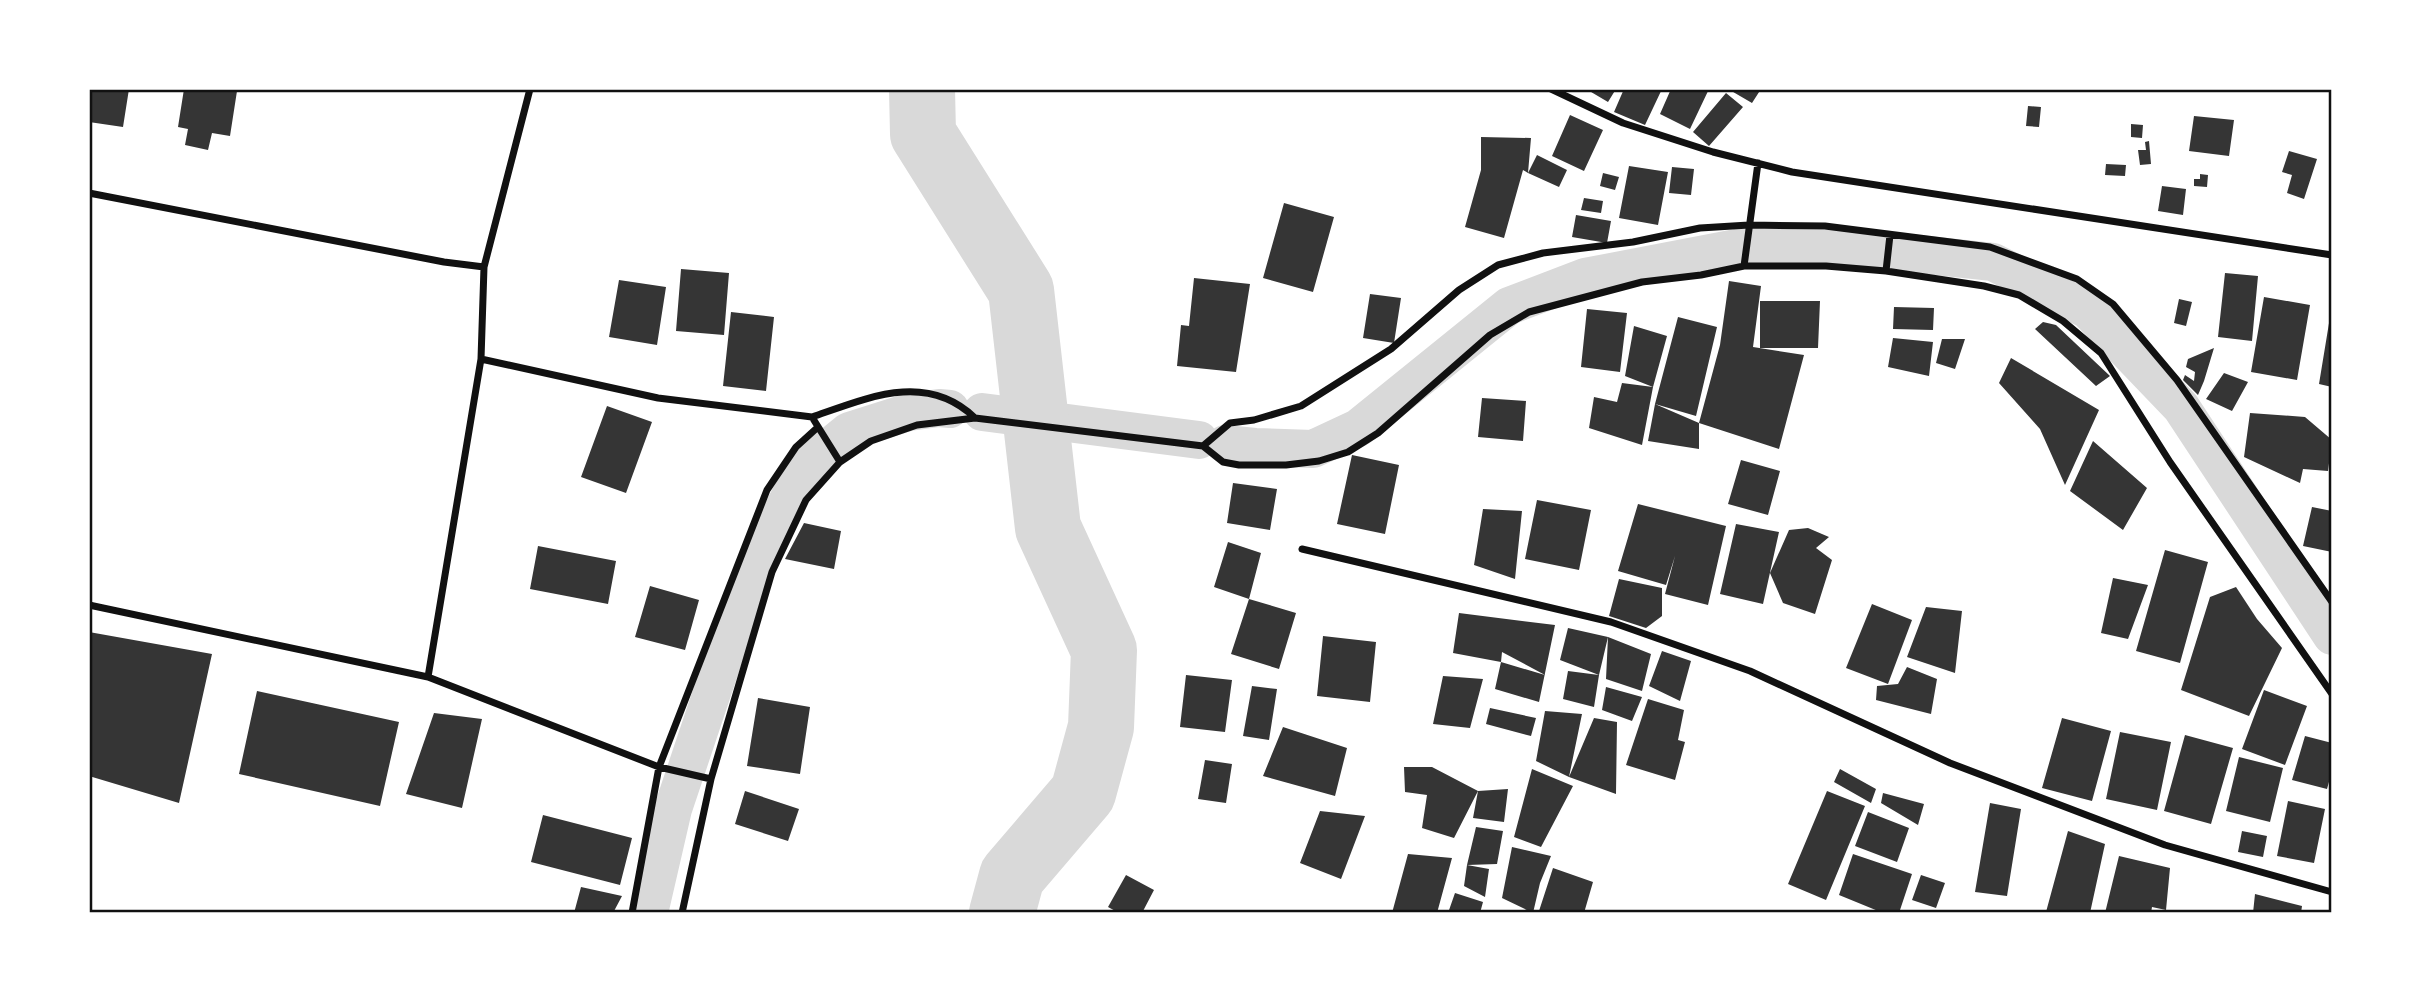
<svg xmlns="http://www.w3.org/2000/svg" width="2421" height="1002" font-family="'PT Serif',serif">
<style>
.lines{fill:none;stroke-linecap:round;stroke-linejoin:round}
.canal{stroke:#d9d9d9;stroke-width:38}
.river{stroke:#d9d9d9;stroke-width:66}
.building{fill:#353535}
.minor{stroke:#111;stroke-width:7}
.neatline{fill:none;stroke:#111;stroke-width:2.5}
</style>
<rect width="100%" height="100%" fill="#fff"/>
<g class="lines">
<path class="canal" d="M982,412L1199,440
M1225,444L1255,447L1313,449L1358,428L1509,306L1585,277L1742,247L1880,250L1993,262L2088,310L2181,407L2332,636
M649,913L673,809L744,597L765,545L805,467L849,431L909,412L939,408L950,409"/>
<path class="river" d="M922,89L923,134L1021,290L1048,528L1104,650L1101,727L1083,793L1012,876L1002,913"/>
</g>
<path class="building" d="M89,89H129L123,127L89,122Z
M184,89L237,91L230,136L212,133L208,150L185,145L188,129L178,127Z
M1586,89H1616L1608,102Z
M1624,89H1662L1645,125L1614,112Z
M1671,89H1709L1690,129L1660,114Z
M1728,89H1761L1752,103Z
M1726,93L1743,107L1709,146L1693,132Z
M2028,106L2041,107L2039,127L2026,126Z
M1570,115L1603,130L1584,171L1552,156Z
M2194,116L2234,120L2229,156L2189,151Z
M2131,124L2143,125L2142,138L2131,137Z
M1481,137L1531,138L1528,173L1537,155L1567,170L1559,187L1528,173L1523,170L1504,238L1465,227L1481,170Z
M2149,141L2151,164L2140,165L2138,150H2146L2145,142Z
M2289,151L2317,159L2304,199L2287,193L2292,175L2282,172Z
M2106,164L2126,165L2125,176L2105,175Z
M1629,166L1668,172L1658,225L1619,218Z
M1672,167L1694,169L1691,195L1669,193Z
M1603,173L1619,177L1615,190L1600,186Z
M2200,174L2208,175L2207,187L2194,186V179H2200Z
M2162,186L2186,189L2183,215L2158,211Z
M1584,198L1603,201L1601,213L1581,210Z
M1284,203L1334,217L1313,292L1263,278Z
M1576,215L1611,221L1607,243L1572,237Z
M681,269L729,273L724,335L676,331Z
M2225,273L2258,276L2252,341L2218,337Z
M1194,278L1250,284L1236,372L1177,366L1181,325L1189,326Z
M619,280L666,287L657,345L609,337Z
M1729,281L1761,286L1753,347L1804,355L1779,449L1699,423L1720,345Z
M1370,294L1401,298L1394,343L1363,338Z
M2264,297L2310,305L2297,380L2251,372Z
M2179,299L2192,302L2186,326L2174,323Z
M1760,301H1820L1818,348H1760Z
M1894,307L1934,308L1933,330L1893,329Z
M1587,309L1627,313L1620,372L1581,367Z
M731,312L774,317L766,391L723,386Z
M1678,317L1717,327L1696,416L1655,404Z
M2330,317H2332V387L2319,384Z
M2043,322L2056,325L2110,376L2096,386L2035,329Z
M1634,326L1667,336L1653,387L1642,445L1589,428L1594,397L1617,402L1622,383L1653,387L1625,376Z
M1893,338L1933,342L1929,376L1888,367Z
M1942,339H1965L1955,369L1936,363Z
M2214,348L2204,381L2198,395L2183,380L2185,375L2194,381L2195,372L2186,367L2188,359Z
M2011,358L2099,410L2065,485L2040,429L1999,383Z
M2224,373L2248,382L2232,411L2206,399Z
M1482,398L1526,401L1523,441L1478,437Z
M1655,404L1699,423V449L1648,441Z
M607,406L652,422L626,493L581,477Z
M2250,413L2305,417L2332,440L2328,471L2303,469L2300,483L2244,457Z
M2093,441L2147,488L2123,530L2070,491Z
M1352,455L1399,465L1385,534L1337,524Z
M1741,460L1780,471L1768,515L1728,504Z
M1233,483L1277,489L1270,530L1227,523Z
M1537,500L1591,510L1579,570L1525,559Z
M1638,504L1726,526L1708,605L1665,594L1675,556L1666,585L1618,571Z
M2312,507L2332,511V552L2303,546Z
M1483,509L1522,511L1515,579L1474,565Z
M804,523L841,531L834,569L785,559Z
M1736,524L1779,532L1763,604L1720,594Z
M1808,528L1829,537L1816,548L1832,560L1815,614L1783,603L1770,573L1789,530Z
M1228,542L1261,553L1249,599L1214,587Z
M538,546L616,561L608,604L530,589Z
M2165,550L2208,562L2180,663L2136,651Z
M2113,578L2148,585L2128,639L2101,633Z
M1619,579L1662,588V616L1646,628L1609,616Z
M650,586L699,600L685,650L635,637Z
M2236,587L2257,619L2282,648L2249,716L2181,690L2210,597Z
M1249,599L1296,613L1279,669L1231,654Z
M1872,604L1912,620L1888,684L1846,668Z
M1926,607L1962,611L1955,673L1907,657Z
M1459,613L1555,625L1539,702L1495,689L1501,662L1545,675L1502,652L1501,662L1453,653Z
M1568,628L1608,637L1599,675L1594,707L1563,699L1568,671L1599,675L1560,660Z
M89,632L212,654L179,803L89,776Z
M1323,636L1376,642L1370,702L1317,696Z
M1608,637L1651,654L1642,691L1606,679Z
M1662,651L1691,661L1680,701L1649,686Z
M1907,667L1937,679L1931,714L1876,700L1877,686L1898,684Z
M1186,675L1232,680L1225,732L1180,727Z
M1443,676L1483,679L1470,728L1433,724Z
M1252,686L1277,689L1269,740L1243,736Z
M1606,687L1642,697L1632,721L1602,710Z
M2264,690L2307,706L2285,765L2242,749Z
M257,691L399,722L380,806L239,774Z
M758,698L810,707L800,774L747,766Z
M1648,699L1684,710L1678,740L1685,742L1675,780L1626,765Z
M1490,708L1536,718L1531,736L1486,724Z
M1545,711L1582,714L1569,777L1536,761Z
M434,713L482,719L462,808L406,794Z
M1594,718L1617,722L1616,794L1569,777Z
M2062,718L2111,731L2092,801L2042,788Z
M1283,727L1347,748L1335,796L1263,776Z
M2120,732L2171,742L2157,810L2106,799Z
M2185,735L2233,748L2211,824L2164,811Z
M2305,736L2332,743V771L2327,789L2292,780Z
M2239,757L2283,768L2270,822L2226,811Z
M1205,760L1232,764L1226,803L1198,799Z
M1404,767H1432L1478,791L1508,789L1504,822L1473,818L1478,791L1454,838L1422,828L1427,795L1405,792Z
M1532,769L1573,786L1541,847L1514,837Z
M1840,769L1876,789L1871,803L1834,782Z
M745,791L799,809L788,841L735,824Z
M1827,791L1865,806L1826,900L1788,884Z
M1883,793L1924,804L1918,825L1881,803Z
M2288,801L2325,809L2314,863L2277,856Z
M1990,803L2021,809L2007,896L1975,892Z
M1320,811L1365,816L1341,879L1300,863Z
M1868,812L1909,828L1897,862L1855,846Z
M543,815L632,838L620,885L531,862Z
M1476,827L1503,831L1497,864L1467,865Z
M2068,831L2105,844L2090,913L2046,912Z
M2242,831L2267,836L2263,857L2238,852Z
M1512,847L1551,856L1540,883L1533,913L1502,898Z
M1408,854L1452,858L1437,913H1392Z
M1853,854L1912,874L1899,913H1883L1839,895Z
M2119,856L2170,868L2166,910L2152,907L2151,913H2105Z
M1467,865L1489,869L1485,897L1464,886Z
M1553,868L1593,882L1584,913L1539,911Z
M1126,875L1154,890L1142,913H1119L1108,907Z
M1921,875L1945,883L1936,908L1912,900Z
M581,887L622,896L613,913H574Z
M1455,893L1483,902L1480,913H1448Z
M2255,894L2302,906L2301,913H2253Z"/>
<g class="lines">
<path class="minor" d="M1551,89L1623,123L1713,152L1792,172L2332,255
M89,193L444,262L484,267L481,359L658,398L812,417L840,462
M1744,266L1758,163
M484,267L530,89
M1886,271L1890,235
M812,417C867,398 926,371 975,418L1203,446L1230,423L1254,420L1301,406L1391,349L1459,290L1498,265L1543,253L1633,242L1700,228L1749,225L1825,226L1990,247L2077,279L2113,304L2177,380L2332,602
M1203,446L1223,462L1239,465H1286L1319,461L1348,452L1378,433L1490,335L1529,312L1642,282L1701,275L1744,266H1826L1886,271L1984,286L2019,295L2063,321L2101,353L2170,462L2332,694
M1302,549L1611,622L1750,671L1950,763L2165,845L2332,892
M89,605L428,677L659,767L711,779
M428,677L481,359
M632,913L659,767L767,490L796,447L818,427
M682,913L711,779L772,572L806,500L840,462L871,441L917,425L975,418"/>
</g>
<rect width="2421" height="1002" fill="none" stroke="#ffffff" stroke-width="182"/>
<rect x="91" y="91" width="2239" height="820" class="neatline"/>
</svg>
